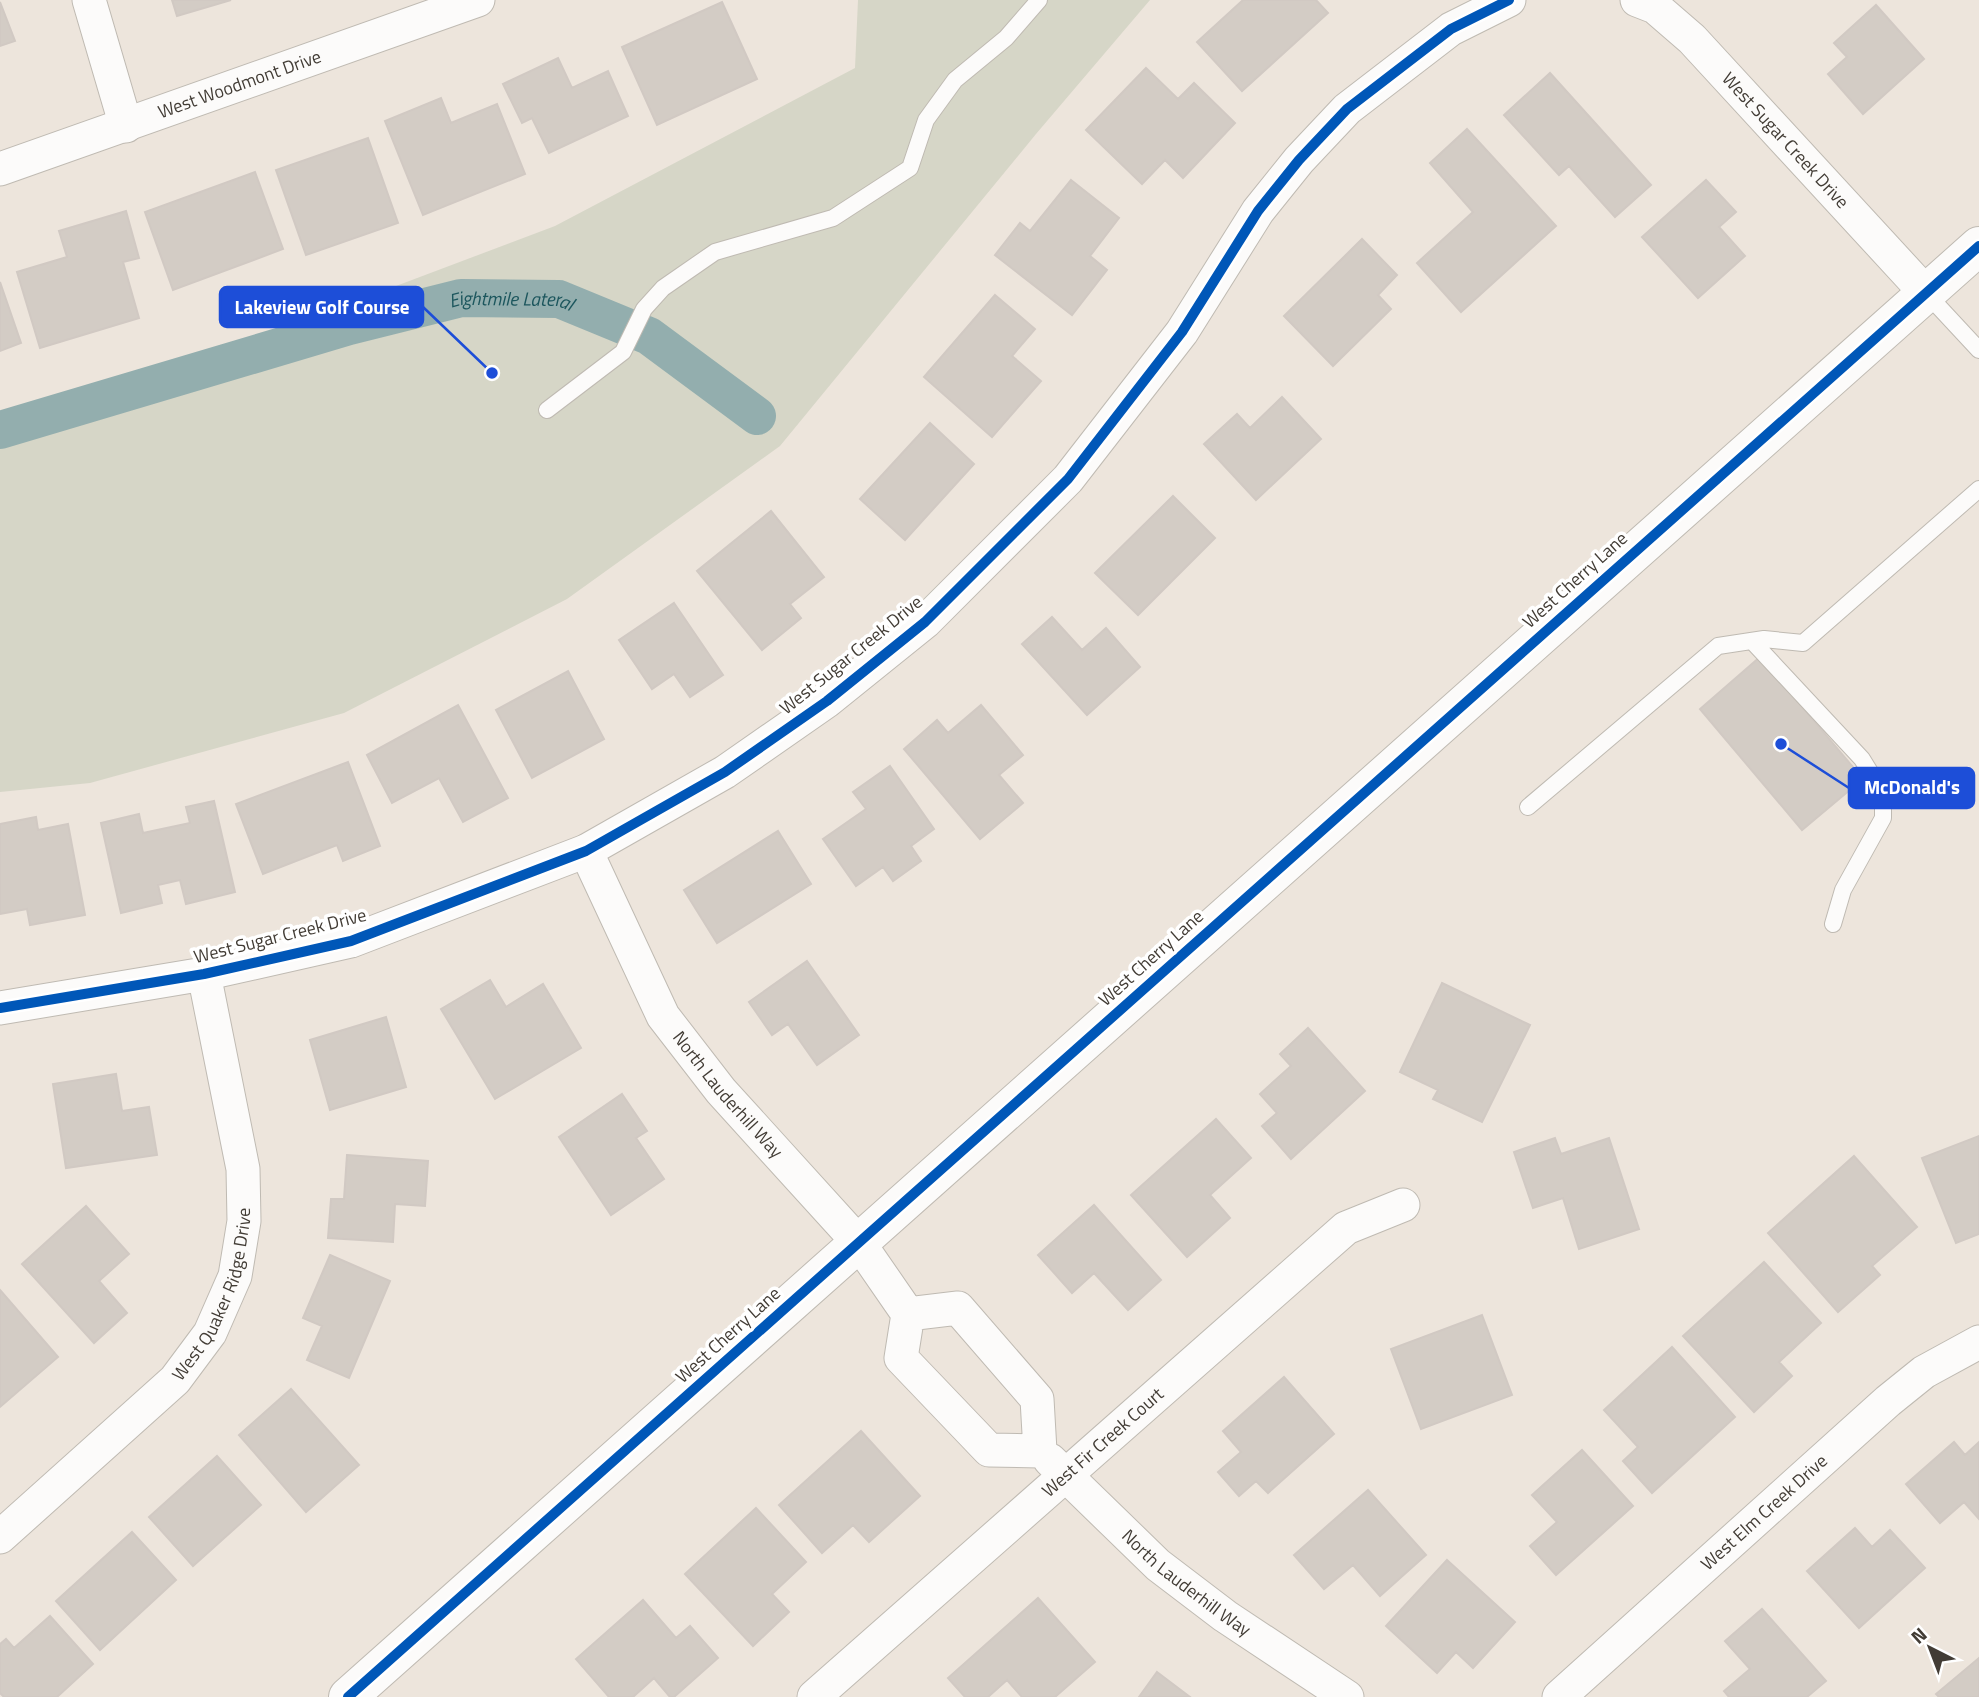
<svg xmlns="http://www.w3.org/2000/svg" width="1979" height="1697" font-family="'Titillium Web',sans-serif">
<style>
.green{fill:#d6d6c7}
.lines{fill:none;stroke-linecap:round;stroke-linejoin:round}
.canal{stroke:#93aeae;stroke-width:38}
.building{fill:#d3ccc5;stroke:#d1c9c3;stroke-width:2}
.lane-casing{stroke:#bfbab2;stroke-width:18}
.street-casing{stroke:#bfbab2;stroke-width:35}
.secondary-casing{stroke:#bfbab2;stroke-width:40}
.lane{stroke:#fcfbfa;stroke-width:16}
.street{stroke:#fcfbfa;stroke-width:33}
.secondary{stroke:#fcfbfa;stroke-width:38}
.cycleway-casing{stroke:#fff;stroke-width:15}
.cycleway{stroke:#0057b8;stroke-width:10}
.labels{text-anchor:middle;stroke-width:7;stroke-linejoin:round;paint-order:stroke}
.street-label{font-size:18px;fill:#423c35;stroke:#fff}
.water-label{font-size:19px;font-style:italic;fill:#1c565d;stroke:#fff}
.leader{fill:none;stroke:#1d4ed8;stroke-width:2.5}
.callout-dot{fill:#1d4ed8;stroke:#fff;stroke-width:2.5}
.callout{fill:#1d4ed8;stroke:#1d4ed8;stroke-width:2.5}
.callout-label{font-size:19px;text-anchor:middle;font-weight:bold;fill:#fff}
</style>
<rect width="100%" height="100%" fill="#ede5dc"/>
<path class="green" d="M858,0H1150L1036,134L780,446L567,599L344,713L90,783L0,792V419L290,326L555,226L855,68Z"/>
<g class="lines">
<path class="canal" id="s1" d="M0,430L349,326L461,298L559,299L649,336L757,416"/>
</g>
<path class="building" d="M172,0H231L177,16Z
M1243,0H1316L1328,13L1242,91L1197,42Z
M0,2L15,41L0,46Z
M722,2L757,79L657,125L622,47Z
M1876,5L1924,59L1863,114L1828,74L1847,57L1834,43Z
M558,58L572,88L608,71L628,116L549,153L532,118L522,123L503,84Z
M1146,68L1178,99L1194,83L1235,123L1183,178L1165,160L1142,184L1086,130Z
M1550,73L1651,185L1615,217L1569,166L1559,175L1504,115Z
M441,98L451,123L497,104L525,174L423,215L385,121Z
M1467,129L1556,226L1461,312L1417,263L1473,212L1430,163Z
M368,138L398,223L306,255L276,170Z
M255,172L283,249L173,290L145,212Z
M1071,180L1119,218L1090,256L1107,270L1072,315L995,255L1020,223L1030,231Z
M1706,180L1736,212L1719,227L1745,256L1698,298L1642,237Z
M126,211L139,258L123,262L139,318L40,348L17,272L67,257L59,231Z
M1362,239L1397,275L1378,295L1391,309L1333,366L1284,316Z
M0,282L21,343L0,351Z
M995,295L1035,329L1012,356L1041,381L992,437L924,377Z
M1282,397L1321,439L1256,500L1204,444L1237,414L1250,428Z
M930,423L974,464L905,540L860,499Z
M1173,496L1215,538L1138,615L1095,573Z
M771,511L824,577L790,604L801,618L762,650L697,571Z
M674,603L723,675L690,697L674,674L652,689L619,640Z
M1052,617L1082,650L1106,628L1140,667L1087,715L1022,644Z
M1760,657L1863,779L1802,830L1700,709Z
M568,671L604,739L532,778L496,710Z
M458,705L508,798L463,822L439,778L392,803L367,755Z
M981,705L1023,755L999,775L1023,803L980,839L904,749L937,720L948,733Z
M348,762L380,846L343,861L337,845L263,874L236,804Z
M890,766L934,829L911,846L921,861L893,881L883,867L856,886L823,839L866,809L853,792Z
M214,801L235,892L186,904L180,880L158,885L162,903L121,913L101,823L139,814L143,833L190,823L186,807Z
M36,817L38,830L68,824L85,915L30,925L27,909L0,914V824Z
M778,831L811,884L717,943L684,890Z
M807,961L859,1035L817,1065L788,1024L772,1035L749,1002Z
M490,980L506,1007L543,984L581,1048L495,1099L441,1009Z
M1442,983L1530,1025L1482,1122L1433,1099L1438,1090L1400,1072Z
M386,1017L406,1087L330,1110L310,1040Z
M1308,1028L1365,1091L1291,1159L1262,1126L1277,1113L1260,1094L1291,1066L1280,1054Z
M116,1074L122,1111L149,1107L157,1155L66,1168L53,1084Z
M622,1094L647,1131L636,1138L664,1179L611,1215L559,1137Z
M1216,1119L1251,1158L1210,1195L1230,1218L1187,1257L1131,1195Z
M1979,1136V1234L1956,1243L1922,1158Z
M1555,1138L1561,1154L1609,1138L1639,1229L1579,1249L1563,1198L1533,1208L1514,1152Z
M347,1155L428,1161L425,1206L395,1204L393,1242L328,1238L331,1199H344Z
M1854,1156L1917,1227L1872,1266L1880,1275L1838,1312L1768,1233Z
M1094,1205L1161,1280L1128,1310L1094,1273L1072,1293L1038,1255Z
M86,1206L129,1254L99,1281L127,1313L94,1343L22,1264Z
M330,1255L390,1281L349,1378L307,1360L322,1326L303,1318Z
M1764,1262L1821,1323L1779,1362L1792,1376L1754,1412L1683,1336Z
M0,1290L58,1357L0,1407Z
M1482,1315L1512,1395L1421,1429L1391,1349Z
M1672,1347L1735,1417L1652,1493L1623,1461L1638,1447L1604,1410Z
M1284,1377L1334,1434L1268,1493L1256,1481L1239,1496L1218,1472L1241,1452L1223,1431Z
M291,1389L359,1465L306,1512L239,1435Z
M861,1431L920,1496L869,1542L853,1525L822,1553L779,1505Z
M1954,1442L1965,1455L1979,1442V1519L1964,1502L1940,1523L1906,1484Z
M1582,1450L1633,1506L1556,1575L1530,1546L1557,1522L1532,1495Z
M217,1456L261,1505L193,1566L149,1517Z
M1368,1490L1426,1555L1380,1596L1353,1565L1324,1589L1294,1555Z
M756,1508L806,1562L772,1594L789,1612L753,1646L685,1574Z
M1855,1528L1872,1547L1890,1530L1925,1568L1859,1628L1807,1571Z
M132,1532L176,1580L100,1650L56,1601Z
M1447,1560L1515,1622L1473,1668L1456,1652L1437,1673L1386,1626Z
M1038,1598L1095,1662L1055,1697H1022L1007,1680L988,1697H965L948,1678Z
M643,1600L676,1638L690,1626L718,1658L674,1697H670L654,1678L633,1697H609L576,1659Z
M1762,1609L1826,1681L1807,1697H1729L1724,1691L1750,1669L1725,1641Z
M50,1616L93,1664L57,1697H4L0,1693V1644L6,1639L14,1648Z
M1979,1658V1697H1939L1936,1694Z
M1157,1672L1190,1697H1139Z"/>
<g class="lines">
<defs>
<path id="lane" d="M1926,293L1979,350
M547,410L623,352L644,309L663,288L715,252L833,218L910,168L926,120L955,80L1006,38L1039,0
M1752,641L1862,759L1883,793V818L1843,890L1833,924
M1528,807L1718,646L1764,639L1803,643L1979,489"/>
<g id="street">
<path d="M89,0L126,126"/>
<path id="s2" d="M1637,0L1655,7L1692,39L1925,292"/>
<path id="s3" d="M0,169L478,0"/>
<path id="s4" d="M586,851L663,1016L721,1091L859,1243L908,1314L901,1358L989,1450L1040,1451L1037,1399L958,1308L908,1314"/>
<path d="M0,1008L204,974L351,941L586,851L725,772L827,701L925,622L1068,479L1182,332L1258,211L1299,160L1347,109L1451,29L1509,0"/>
<path id="s5" d="M1050,1460L1158,1565L1225,1616L1347,1697"/>
<path id="s6" d="M0,1537L175,1380L210,1333L235,1276L244,1221L243,1169L204,974"/>
<path id="s7" d="M814,1697L1346,1228L1403,1205"/>
<path id="s8" d="M1559,1697L1888,1401L1924,1372L1979,1342"/>
</g>
<path id="secondary" d="M348,1697L1979,246"/>
</defs>
<use href="#lane" class="lane-casing"/>
<use href="#street" class="street-casing"/>
<use href="#secondary" class="secondary-casing"/>
<use href="#lane" class="lane"/>
<use href="#street" class="street"/>
<use href="#secondary" class="secondary"/>
<defs>
<path id="cycleway" d="M0,1008L204,974L351,941L586,851L725,772L827,701L925,622L1068,479L1182,332L1258,211L1299,160L1347,109L1451,29L1509,0
M348,1697L1979,246"/>
</defs>
<use href="#cycleway" class="cycleway-casing"/>
<use href="#cycleway" class="cycleway"/>
</g>
<g class="labels">
<g class="street-label">
<text dy="6" stroke="none"><textPath href="#s3" startOffset="254">West Woodmont Drive</textPath></text>
<text dy="6" stroke="none"><textPath href="#s2" startOffset="206">West Sugar Creek Drive</textPath></text>
<text transform="translate(1575 580) rotate(-42)" y="6">West Cherry Lane</text>
<text transform="translate(851 655) rotate(-39)" y="6">West Sugar Creek Drive</text>
<text transform="translate(280 936) rotate(-14)" y="6">West Sugar Creek Drive</text>
<text transform="translate(1151 958) rotate(-42)" y="6">West Cherry Lane</text>
<text dy="6" stroke="none"><textPath href="#s4" startOffset="284">North Lauderhill Way</textPath></text>
<text dy="6" stroke="none"><textPath href="#s6" startOffset="331">West Quaker Ridge Drive</textPath></text>
<text transform="translate(728 1335) rotate(-42)" y="6">West Cherry Lane</text>
<text dy="6" stroke="none"><textPath href="#s7" startOffset="385">West Fir Creek Court</textPath></text>
<text dy="6" stroke="none"><textPath href="#s8" startOffset="276">West Elm Creek Drive</textPath></text>
<text dy="6" stroke="none"><textPath href="#s5" startOffset="184">North Lauderhill Way</textPath></text>
</g>
<g class="water-label">
<text dy="7" stroke="none"><textPath href="#s1" startOffset="530">Eightmile Lateral</textPath></text>
</g>
</g>
<path class="leader" d="M492 373L423 307M1781 744L1849 788"/>
<g class="callout-dot">
<circle cx="492" cy="373" r="7"/>
<circle cx="1781" cy="744" r="7"/>
</g>
<g class="callout">
<rect x="220" y="287" width="203" height="40" rx="7"/>
<rect x="1849" y="768" width="125" height="40" rx="7"/>
</g>
<g class="callout-label">
<text x="322" y="314">Lakeview Golf Course</text>
<text x="1912" y="794">McDonald's</text>
</g>
<g transform="translate(1930 1648) rotate(318)" stroke="#ffffff" stroke-width="5" paint-order="stroke">
<path d="M0-5L12 26L0 18L-12 26Z" fill="#423c35"/>
<text y="-10" font-size="19" font-weight="bold" text-anchor="middle" fill="#423c35">N</text>
</g>
</svg>
